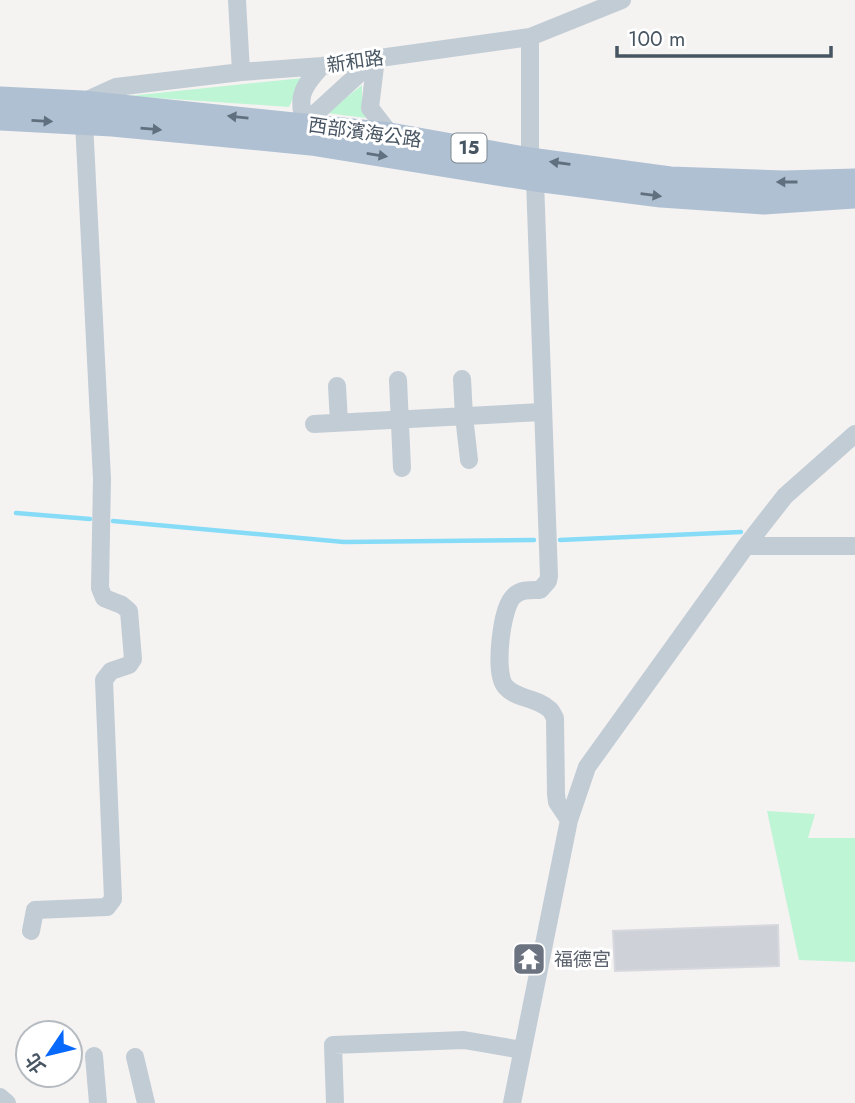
<svg xmlns="http://www.w3.org/2000/svg" width="855" height="1103" font-family="Jost,'Noto Sans TC',sans-serif">
<style>
.green{fill:#bef5d5}
.lines{fill:none;stroke-linecap:round;stroke-linejoin:round}
.stream{stroke:#86dcf7;stroke-width:4.5}
.building{fill:#ced1d8;stroke:#d6d8de;stroke-width:2}
.minor{stroke:#c2ccd5;stroke-width:18}
.major{stroke:#afc0d3;stroke-width:23}
.oneway{fill:#61707e}
.labels{text-anchor:middle;stroke-width:6;stroke-linejoin:round;paint-order:stroke}
.shield{fill:#fff;stroke:#7e8891;stroke-width:2}
.shield-label{font-size:18px;font-weight:bold;fill:#475562}
.street-label{font-size:19px;fill:#475562;stroke:#fff}
.worship-label{font-size:19px;fill:#5b616d;stroke:#fff;text-anchor:start}
</style>
<rect width="100%" height="100%" fill="#f5f2f2"/>
<path class="green" d="M303,78L289,107L129,96Z
M362,85V104L366,118L327,113Z
M767,811L815,814L808,838H855V962L799,960Z"/>
<g class="lines">
<path class="stream" d="M16,513L90,519
M113,521L344,542L534,540
M560,540L741,532"/>
</g>
<path class="building" d="M778,925L779,966L615,971L613,931Z"/>
<g class="lines">
<path class="minor" d="M237,0L241,72
M530,37V159L535,180L549,576L548,581L540,590C531,590 521,589 514,596C501,607 494,673 505,686C515,699 538,698 549,709C552,711 553,715 555,718L556,794L557,802L569,820
M376,58L370,108L390,134
M295,129L304,124L376,58
M307,131C297,99 299,90 322,66
M462,379L464,416L469,460
M398,380L402,468
M337,386L339,422
M314,424L542,412
M746,546H855
M31,931L35,910L107,907L113,899L104,680L111,671L129,665L133,659L129,611L122,605L104,598L100,588L102,479L83,102L116,87L241,72L322,66L530,37L622,0
M94,1056L98,1103
M135,1057L146,1103
M0,1097L7,1103
M335,1103L333,1045L464,1040L522,1050
M512,1103L569,820L587,767L746,546L785,496L855,434"/>
<path class="major" d="M0,98L83,102L390,134L530,159L670,178L784,182L855,180
M0,119L112,125L311,144L535,180L661,196L764,203L855,197"/>
</g>
<defs><path id="oneway-solid" d="M-6-.8H1V-3.2L6.5 0L1 3.2V.8H-6Z" transform="scale(1.75)"/></defs>
<g class="oneway">
<use href="#oneway-solid" transform="translate(238 117) rotate(-174)"/>
<use href="#oneway-solid" transform="translate(42 121) rotate(3)"/>
<use href="#oneway-solid" transform="translate(151 129) rotate(5)"/>
<use href="#oneway-solid" transform="translate(377 155) rotate(9)"/>
<use href="#oneway-solid" transform="translate(560 163) rotate(-172)"/>
<use href="#oneway-solid" transform="translate(787 182) rotate(180)"/>
<use href="#oneway-solid" transform="translate(651 195) rotate(7)"/>
</g>
<defs>
<symbol id="temple-square" viewBox="-11 -11 22 22"><rect x="-9" y="-9" width="18" height="18" rx="4" fill="#6b7280" stroke="#fff"/><path d="M0-6L5-2H3V0L6.5 2.5H4V6H1.5V3h-3V6H-4V2.5H-6.5L-3 0V-2H-5Z" fill="#fff"/></symbol>
</defs>
<g fill-rule="evenodd">
<use href="#temple-square" x="510" y="940" width="38" height="38"/>
</g>
<g class="labels">
<rect class="shield" x="451.5" y="133.5" width="35" height="29" rx="5"/>
<g class="shield-label">
<text x="469" y="154">15</text>
</g>
<g class="street-label">
<text transform="translate(355 61) rotate(-8)" y="7">新和路</text>
<text transform="translate(365 132) rotate(8)" y="7">西部濱海公路</text>
</g>
<g class="worship-label">
<text x="554" y="966">福德宮</text>
</g>
</g>
<g transform="translate(49 1054) rotate(235)"><circle r="33" fill="#ffffff" stroke="#b5bbc0" stroke-width="2"/>
<path d="M0-5L12 26L0 18L-12 26Z" fill="#0669fb"/>
<text y="-10" font-size="19" font-weight="bold" text-anchor="middle" fill="#475562">北</text>
</g>
<path d="M617 46v10h214v-10" fill="none" stroke="#475562" stroke-width="3.5"/>
<text x="628" y="46" font-size="21" fill="#475562" stroke="#ffffff" stroke-width="5" paint-order="stroke">100 m</text>
</svg>
